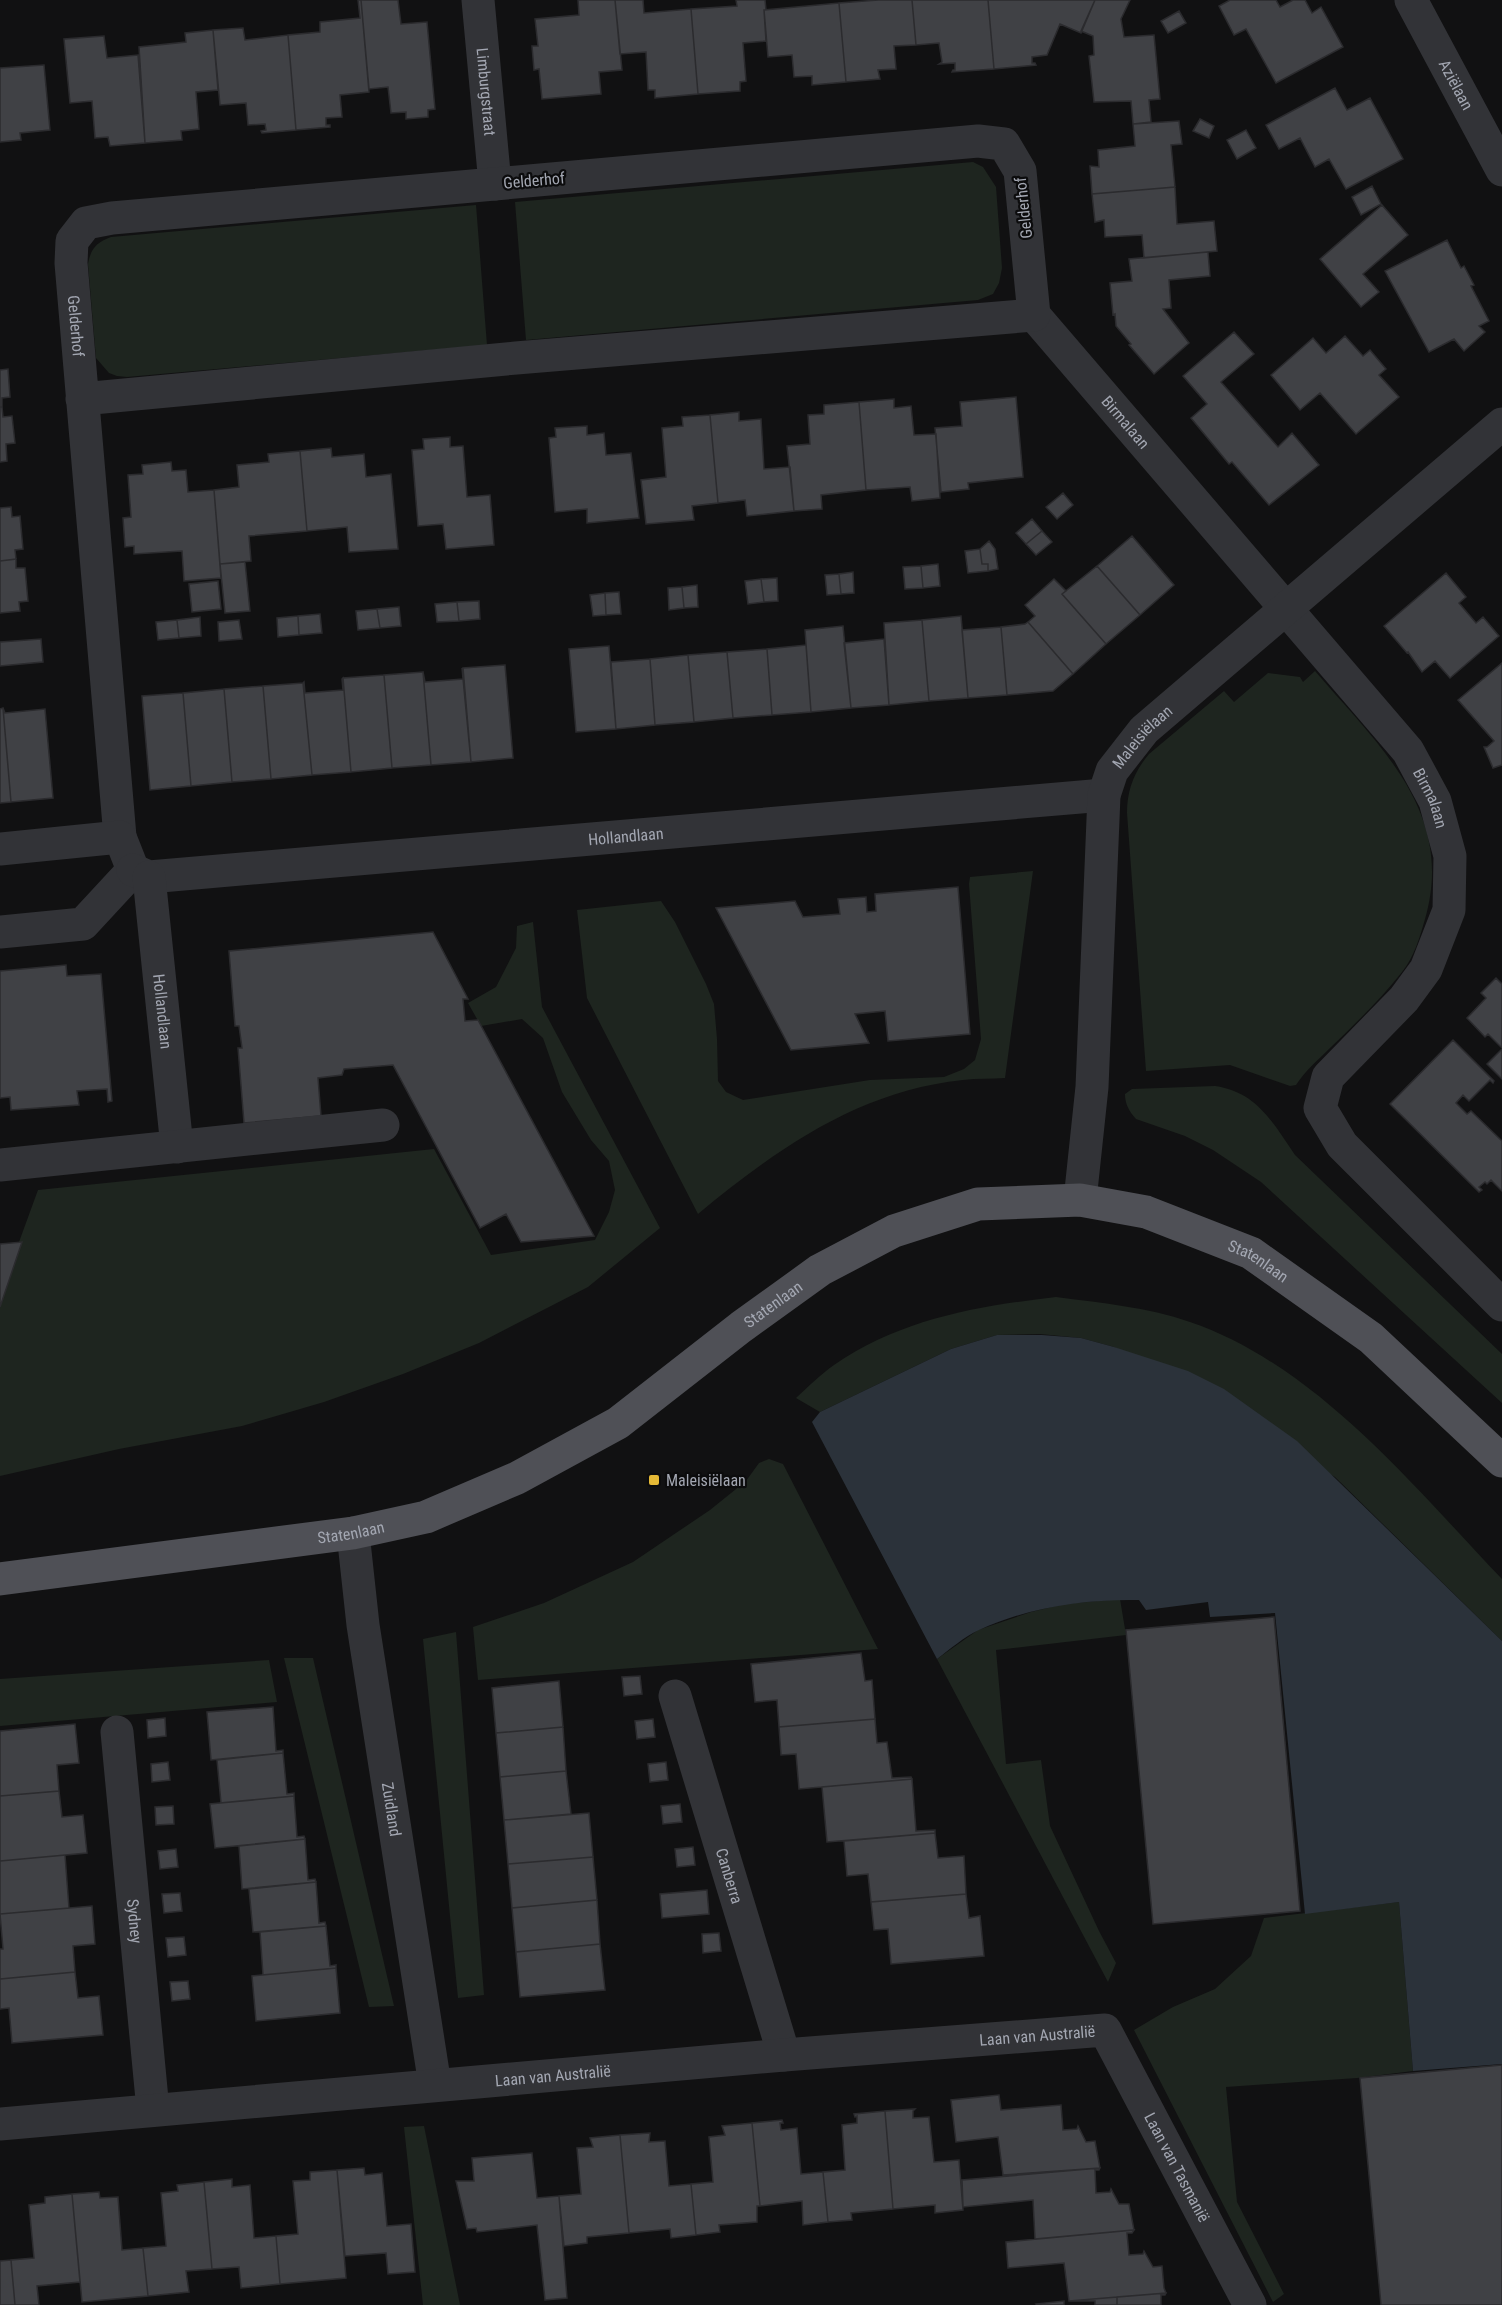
<svg xmlns="http://www.w3.org/2000/svg" width="1502" height="2305" font-family="'Roboto Condensed',sans-serif">
<style>
.green{fill:#1e251f}
.water{fill:#2b323a}
.building{fill:#404145;stroke:#2b2b2e;stroke-width:1.5}
.lines{fill:none;stroke-linecap:round;stroke-linejoin:round}
.minor{stroke:#323337;stroke-width:33}
.major{stroke:#4f5056;stroke-width:33}
.poi-dot{fill:#e5b936;stroke:#0c0c0d;stroke-width:2}
.labels{text-anchor:middle;stroke-width:4.5;stroke-linejoin:round;paint-order:stroke}
.street-label{font-size:16px;fill:#a3a7b2;stroke:#0c0c0d}
.poi-label{font-size:16px;fill:#a3a7b2;stroke:#0c0c0d;text-anchor:start}
</style>
<rect width="100%" height="100%" fill="#111112"/>
<path class="green" d="M973,162L983,167L996,187L1002,268L999,283L993,294L978,300L526,340L515,202Z
M476,205L487,345L127,377L117,376L109,373L96,358L88,264C91,248 96,243 111,237Z
M1315,671C1378,745 1456,812 1425,919C1420,937 1414,957 1402,972C1380,1000 1355,1024 1330,1048C1318,1060 1305,1071 1296,1085L1290,1086L1230,1065L1146,1071L1127,813C1127,790 1134,772 1149,754L1224,691L1234,702L1268,673L1300,677L1303,682Z
M1033,871L1005,1078C991,1079 977,1078 963,1080C858,1091 777,1149 698,1214L587,998L577,910L661,901L675,922L706,984L714,1004L717,1039L718,1081L726,1092L743,1100L870,1080L944,1077L964,1069L975,1060L981,1039L969,884L970,877Z
M533,922L542,1007L660,1228L588,1287L479,1343L403,1374L324,1402L242,1426L119,1449L0,1476V1294L38,1190L434,1149L491,1255L595,1240L609,1212L615,1190L609,1161L591,1140L562,1092L543,1038L522,1019L481,1026L468,1003L496,987L516,948L517,926Z
M1215,1086C1257,1092 1273,1123 1295,1155L1502,1354V1403L1261,1182L1213,1150L1185,1136L1136,1119C1129,1111 1125,1104 1125,1094L1132,1089Z
M1056,1297C1101,1303 1147,1307 1190,1322C1316,1365 1413,1486 1502,1579V1641L1335,1477L1114,1347L1081,1338L1040,1334L997,1335L951,1349L820,1412L796,1398C808,1387 821,1374 834,1365C901,1319 978,1306 1056,1297Z
M769,1459L783,1464L878,1649L478,1680L473,1627L544,1603L633,1562L710,1510L746,1481L759,1463Z
M1120,1599L1126,1635L996,1650L1006,1764L1041,1760L1050,1826L1099,1931L1116,1963L1108,1982L937,1659L978,1630L1031,1612L1064,1604Z
M456,1632L484,1995L458,1998L423,1639Z
M313,1658L394,2006L369,2007L284,1658Z
M269,1660L277,1702L0,1726V1679Z
M1399,1902L1413,2071L1357,2078L1226,2087L1237,2202L1284,2294L1273,2302L1134,2030L1173,2007L1215,1989L1251,1956L1264,1918Z
M424,2126L460,2305H423L404,2127Z"/>
<path class="water" d="M997,1335H1042L1081,1338L1114,1347L1188,1371L1224,1389L1297,1441L1502,1641V2064L1413,2071L1399,1902L1305,1914L1275,1613L1210,1617L1208,1602L1146,1610L1139,1600C1085,1599 1029,1607 979,1630C964,1637 950,1649 937,1659L812,1422L820,1412L951,1349Z"/>
<path class="building" d="M358,0H361L369,92L340,95L342,117L326,118V125H330V127L296,130L288,35L320,32V22L360,18Z
M361,0H398L401,24L427,22L435,109L428,110V117L406,119V112L391,113L388,87L369,89Z
M578,0H615L622,70L599,72L601,94L542,99L539,69L534,70L532,46H538L535,19L579,15Z
M615,0H643L644,13L691,9L698,94L655,98V90H648L646,52L620,54Z
M736,0H765L766,10H764L766,41L743,43L746,81L740,82V91L698,94L691,9L737,6Z
M878,0H912L916,45L894,46L896,69L878,70L880,79L846,82L839,3Z
M912,0H988L994,69L952,72L953,70H955V63L939,64L942,62L939,43L916,45Z
M988,0H1095L1081,33L1060,24L1047,55L1032,57V63H1035L1036,65L994,69Z
M1095,0H1130L1121,19L1124,37L1154,35L1160,99L1149,100L1151,122L1133,124L1131,101L1094,102L1089,56L1094,55L1093,36L1081,31Z
M1230,0H1276L1280,7L1293,0H1305L1312,13L1321,7L1343,47L1276,83L1246,29L1234,35L1219,6Z
M839,3L846,82L812,85V76L794,77L792,55L768,57L764,10Z
M1179,11L1186,23L1168,33L1161,21Z
M243,28L245,40L288,35L296,130L262,133L261,131L266,130L265,124L248,125L246,103L220,105L213,30Z
M213,30L218,90L196,92L199,129L181,131L182,140L145,143L139,47L186,42L185,33Z
M104,36L107,58L138,55L145,143L110,146L108,137L95,138L92,101L70,103L64,39Z
M44,65L50,130L20,133L21,140L0,142V68Z
M1335,88L1347,110L1370,98L1403,159L1346,189L1329,159L1315,167L1300,138L1279,149L1266,125Z
M1200,119L1214,126L1209,138L1193,131Z
M1179,121L1182,144L1171,145L1175,187L1092,194L1090,166L1099,167L1098,150L1135,146L1133,124Z
M1246,130L1256,148L1237,159L1227,140Z
M1372,186L1381,204L1361,215L1352,197Z
M1175,187L1177,224L1214,221L1217,251L1144,258L1142,235L1105,237L1104,220L1095,222L1092,194Z
M1382,205L1408,235L1363,274L1379,292L1361,307L1320,259Z
M1447,240L1461,268L1464,266L1474,285L1471,286L1489,321L1479,326L1485,332L1464,351L1454,339L1429,352L1385,271Z
M1208,252L1210,276L1169,280L1171,308L1163,309L1189,343L1154,374L1129,345L1131,344L1116,326L1115,314L1113,315L1110,283L1132,281L1129,259Z
M1234,332L1254,354L1221,382L1278,447L1292,433L1319,465L1269,505L1232,462L1229,464L1191,418L1207,404L1183,376Z
M1345,336L1363,356L1370,350L1386,369L1379,375L1399,397L1356,434L1320,393L1300,410L1271,375L1313,338L1326,353Z
M8,369L10,397L2,398V407H0V370Z
M1016,397L1023,477L968,483L969,489L941,492L935,428L962,426L960,402Z
M894,399V408L911,406L914,435L936,434L940,498L912,501L910,487L866,490L859,402Z
M859,402L866,490L821,495L822,509L794,511L787,446L810,444L808,415L824,414V405Z
M0,407H2L3,417L12,416L15,443L6,444L7,461L0,462Z
M739,412V421L761,419L764,469L790,467L794,511L747,516L745,500L718,503L710,415Z
M710,415L718,503L692,506L694,520L646,524L641,480L666,477L662,428L683,426L682,417Z
M587,426V435L604,433L606,455L631,453L639,518L587,523V509L555,512L549,438L556,437L555,428Z
M450,437V447L463,446L467,497L490,495L494,545L446,549L443,524L418,526L412,450L424,449L423,439Z
M331,448L332,457L364,454L366,477L391,474L398,549L349,552L347,527L307,531L300,451Z
M300,451L307,531L249,536L251,561L220,564L214,490L239,487L237,465L269,462L268,454Z
M171,462L172,471L186,470L188,492L214,490L221,578L184,581L182,551L134,554V546L125,547L123,518L131,517L128,475L143,474L142,465Z
M1063,493L1073,505L1057,519L1046,507Z
M11,507L12,517L20,516L23,549L15,550L16,559L0,561V508Z
M1032,519L1042,531L1026,544L1016,533Z
M1042,531L1052,542L1036,555L1026,544Z
M1132,536L1174,585L1140,615L1097,566Z
M989,541L995,549L998,569L988,571V564H982L980,549Z
M980,549L982,564H988V571L968,573L965,551Z
M16,559V568H25L28,601L19,602L20,611L0,613V561Z
M245,562L250,611L225,613L220,564Z
M938,564L940,586L923,588L921,566Z
M921,566L923,588L905,589L903,567Z
M1097,566L1140,615L1106,644L1062,594Z
M853,572L854,593L841,594L839,574Z
M1446,573L1466,597L1459,603L1476,623L1483,617L1499,636L1450,678L1435,661L1422,672L1408,652L1407,653L1384,626Z
M839,574L841,594L827,595L825,575Z
M777,578L778,601L764,602L761,579Z
M761,579L764,602L748,604L745,581Z
M1054,579L1066,591L1062,594L1106,644L1073,674L1028,622L1035,616L1025,605Z
M218,581L221,609L192,612L189,584Z
M697,585L698,607L684,608L682,587Z
M682,587L684,608L669,610L668,588Z
M619,592L621,614L606,615L605,593Z
M605,593L606,615L593,616L590,595Z
M479,601L480,619L459,621L457,602Z
M457,602L459,621L437,622L435,604Z
M399,607L401,626L380,628L377,609Z
M377,609L380,628L358,630L356,611Z
M320,614L322,633L299,635L298,616Z
M298,616L299,635L278,637L277,618Z
M961,616L968,698L929,701L922,620Z
M200,617L201,636L179,638L177,620Z
M177,620L179,638L158,640L156,622Z
M239,620L242,639L219,641L218,622Z
M922,620L929,701L889,705L884,623Z
M1028,622L1073,674L1053,691L1007,695L1001,627L1025,624Z
M843,626L851,708L811,712L805,630Z
M1001,627L1007,695L968,698L962,630Z
M41,639L43,662L0,666V642Z
M884,639L889,705L851,708L844,643Z
M806,645L811,712L772,715L767,649Z
M609,646L616,729L576,732L569,649Z
M767,649L772,715L733,718L727,652Z
M727,652L733,718L694,722L688,655Z
M688,655L694,722L655,725L650,659Z
M650,659L655,725L616,729L611,662Z
M1502,663V765L1493,768L1484,747H1487L1494,741L1458,700Z
M505,665L513,758L471,762L463,668Z
M462,668L471,762L431,765L423,672L425,682L463,679Z
M423,672L431,765L392,768L384,675Z
M384,675L392,768L351,772L343,678Z
M343,678L351,772L312,775L303,683L304,682L305,693L343,690L342,679Z
M303,683L312,775L271,779L263,686Z
M263,686L271,779L232,782L224,689Z
M224,689L232,782L191,786L183,693Z
M183,693L191,786L150,790L142,696Z
M3,708L11,802L0,803V709Z
M3,708L5,713L45,709L53,798L11,802Z
M958,887L970,1034L888,1041L885,1011L855,1014L869,1043L791,1050L716,908L795,901L803,917L840,914L838,899L866,897L867,912L876,911L875,894Z
M433,932L468,999H463L465,1021L478,1020L594,1236L521,1242L506,1214L480,1228L393,1065L344,1069L342,1075L318,1078L321,1116L244,1123L238,1048H242L239,1026H235L229,951Z
M66,965L67,976L101,974L112,1101L108,1102L107,1089L77,1091L79,1105L11,1110L10,1097L0,1098V971Z
M1496,978L1502,984V1048L1488,1034L1485,1037L1467,1018L1486,998L1481,993Z
M1453,1040L1494,1081L1493,1083L1490,1080L1469,1101L1463,1095L1456,1103L1467,1114L1471,1111L1502,1141V1191L1491,1180L1487,1184L1485,1182L1479,1187L1482,1190L1479,1192L1390,1104Z
M1502,1049V1079L1487,1064Z
M22,1242L0,1307V1244Z
M1274,1617L1300,1911L1153,1924L1126,1630Z
M861,1653L865,1681L872,1680L875,1719L779,1727L777,1700L755,1702L751,1664Z
M640,1676L642,1694L624,1696L622,1677Z
M559,1681L563,1727L496,1733L492,1688Z
M273,1707L276,1751L283,1750V1753L211,1760L207,1712Z
M165,1718L166,1736L148,1738L147,1720Z
M653,1719L655,1737L637,1739L635,1721Z
M875,1719L877,1743L887,1742L892,1778L911,1777L912,1779L799,1789L796,1754L781,1755L779,1727Z
M75,1724L79,1763L57,1765L59,1791L0,1796V1731Z
M563,1727L566,1771L500,1777L496,1733Z
M283,1753L287,1794L294,1793V1796L221,1803L217,1760Z
M168,1762L170,1780L152,1782L151,1764Z
M666,1762L668,1780L650,1782L648,1764Z
M566,1771L571,1814L504,1820L500,1777Z
M912,1779L916,1831L935,1830V1833L827,1842L822,1787Z
M59,1791L62,1817L83,1815L87,1853L0,1861V1796Z
M294,1796L297,1837L304,1836L305,1839L215,1848L210,1804Z
M680,1804L682,1822L663,1824L661,1806Z
M173,1806L174,1824L156,1825L155,1807Z
M589,1813L593,1857L508,1864L504,1820Z
M935,1833L938,1858L964,1856L966,1894L871,1902L868,1874L847,1876L844,1841Z
M305,1839L308,1880L315,1879L316,1882L242,1889L239,1846Z
M693,1847L695,1865L677,1867L675,1849Z
M176,1849L178,1867L160,1869L158,1851Z
M65,1855L69,1908L0,1914V1861Z
M593,1857L597,1900L512,1908L508,1864Z
M316,1882L319,1923L325,1922L326,1926L253,1932L249,1889Z
M707,1890L709,1914L662,1918L660,1894Z
M180,1893L182,1911L164,1913L162,1894Z
M966,1894L969,1918L980,1916L984,1956L891,1964L888,1929L874,1930L871,1902Z
M597,1900L600,1944L516,1952L512,1908Z
M92,1906L95,1944L73,1946L75,1972L0,1979V1949H3L0,1914Z
M326,1926L330,1966L336,1965V1968L263,1975L260,1932Z
M719,1933L721,1951L703,1953L702,1934Z
M184,1937L186,1955L168,1957L166,1938Z
M600,1944L605,1990L520,1997L516,1952Z
M336,1968L340,2013L256,2021L252,1976Z
M75,1972L78,1998L99,1996L103,2035L12,2043L9,2008L0,2009V1979Z
M188,1981L190,1999L172,2001L170,1982Z
M1502,2065V2305H1381L1360,2078Z
M999,2095L1001,2110L1061,2105L1063,2130L1077,2129L1078,2126L1086,2142L1095,2141L1100,2168L1003,2175L998,2137L956,2142L951,2100Z
M915,2109L913,2111V2118L929,2117L934,2162L959,2160L963,2210L935,2213V2205L893,2209L885,2111Z
M885,2111L893,2209L851,2213L852,2220L828,2222L823,2172L845,2170L842,2125L857,2123V2116L855,2117L854,2114Z
M782,2120L783,2123H780L781,2130L797,2128L801,2174L823,2172L828,2222L803,2225L802,2201L760,2206L752,2123Z
M752,2123L760,2206H757V2222L719,2225L720,2232L696,2235L691,2184L713,2182L709,2137L725,2135L722,2126Z
M650,2133L649,2142L665,2141L669,2186L691,2184L696,2235L671,2238L670,2229L629,2233L620,2135Z
M620,2135L629,2233L587,2237V2243L564,2246L559,2196L581,2194L577,2148L593,2147L590,2138Z
M532,2153L537,2198L559,2196L567,2298L545,2300L537,2225L477,2232L476,2228L467,2229L456,2181H474L472,2158Z
M364,2168L365,2175L382,2173L387,2226L411,2224L415,2272L388,2274L386,2253L345,2256L337,2170Z
M1100,2168L1099,2170H1095L1096,2193L1110,2192L1111,2189L1119,2204H1129L1134,2230L1035,2239L1033,2200L963,2207L962,2180Z
M337,2170L346,2278L280,2284L276,2236L298,2234L293,2181L310,2180V2172Z
M232,2179V2187L250,2185L254,2238L276,2236L280,2284L241,2288L239,2267L212,2269L204,2182Z
M204,2182L212,2269L186,2271L189,2292L148,2296L143,2248L166,2246L161,2193L178,2191L177,2185Z
M99,2192L100,2198L118,2197L122,2250L143,2248L148,2296L82,2302L72,2194Z
M72,2194L80,2282L37,2286L39,2305H15L11,2260L34,2258L29,2205L45,2203V2197Z
M1134,2230L1132,2233H1127L1129,2255L1143,2254L1144,2251L1153,2267L1162,2266L1164,2288L1166,2293L1069,2301L1064,2263L1008,2268L1006,2242Z
M11,2260L15,2305H0V2261Z
M1166,2293L1165,2295H1161V2305H1117V2297Z
M1117,2297V2305H1095V2301H1069Z
M1064,2301V2305H1037L1036,2304Z"/>
<g class="lines">
<g class="minor">
<path id="s1" d="M478,0L495,184"/>
<path id="s2" d="M1411,0L1502,170"/>
<path id="s3" d="M1034,315L1408,751L1435,801L1450,856L1449,910L1426,969L1404,999L1328,1077L1320,1108L1342,1145L1502,1305"/>
<path id="s4" d="M82,399L516,358L1034,315L1020,171L1004,144L978,141L112,218L86,223L72,241L71,263L120,837"/>
<path d="M0,849L120,837L133,870L83,924L0,932"/>
<path id="s5" d="M133,870L149,877L1104,795"/>
<path id="s6" d="M149,877L177,1147"/>
<path d="M0,1165L383,1125"/>
<path id="s7" d="M1080,1200L1092,1087L1104,795L1112,771L1144,730L1502,424"/>
<path id="s8" d="M353,1533L363,1625L435,2085"/>
<path id="s9" d="M675,1696L784,2055"/>
<path id="s10" d="M117,1732L153,2110"/>
<path id="s11" d="M0,2124L784,2055L1105,2030L1250,2305"/>
</g>
<path class="major" id="s12" d="M0,1579L353,1533L426,1517L517,1478L618,1423L741,1327L820,1270L894,1231L978,1204L1080,1200L1146,1212L1251,1253L1371,1338L1502,1461"/>
</g>
<rect class="poi-dot" x="648" y="1474" width="12" height="12" rx="3"/>
<g class="labels">
<g class="street-label">
<text dy="6" stroke="none"><textPath href="#s2" startOffset="96">Aziëlaan</textPath></text>
<text dy="6" stroke="none"><textPath href="#s1" startOffset="92">Limburgstraat</textPath></text>
<text transform="translate(534 180) rotate(-5)" y="6">Gelderhof</text>
<text transform="translate(1023 208) rotate(-96)" y="6">Gelderhof</text>
<text dy="6" stroke="none"><textPath href="#s4" startOffset="2162">Gelderhof</textPath></text>
<text dy="6" stroke="none"><textPath href="#s3" startOffset="141">Birmalaan</textPath></text>
<text dy="6" stroke="none"><textPath href="#s7" startOffset="477">Maleisiëlaan</textPath></text>
<text dy="6" stroke="none"><textPath href="#s3" startOffset="627">Birmalaan</textPath></text>
<text dy="6" stroke="none"><textPath href="#s5" startOffset="496">Hollandlaan</textPath></text>
<text dy="6" stroke="none"><textPath href="#s6" startOffset="135">Hollandlaan</textPath></text>
<text dy="6" stroke="none"><textPath href="#s12" startOffset="1362">Statenlaan</textPath></text>
<text dy="6" stroke="none"><textPath href="#s12" startOffset="840">Statenlaan</textPath></text>
<text dy="6" stroke="none"><textPath href="#s12" startOffset="354">Statenlaan</textPath></text>
<text dy="6" stroke="none"><textPath href="#s8" startOffset="279">Zuidland</textPath></text>
<text dy="6" stroke="none"><textPath href="#s9" startOffset="188">Canberra</textPath></text>
<text dy="6" stroke="none"><textPath href="#s10" startOffset="190">Sydney</textPath></text>
<text dy="6" stroke="none"><textPath href="#s11" startOffset="1041">Laan van Australië</textPath></text>
<text dy="6" stroke="none"><textPath href="#s11" startOffset="555">Laan van Australië</textPath></text>
<text dy="6" stroke="none"><textPath href="#s11" startOffset="1264">Laan van Tasmanië</textPath></text>
</g>
<g class="poi-label">
<text x="666" y="1486">Maleisiëlaan</text>
</g>
</g>
</svg>
